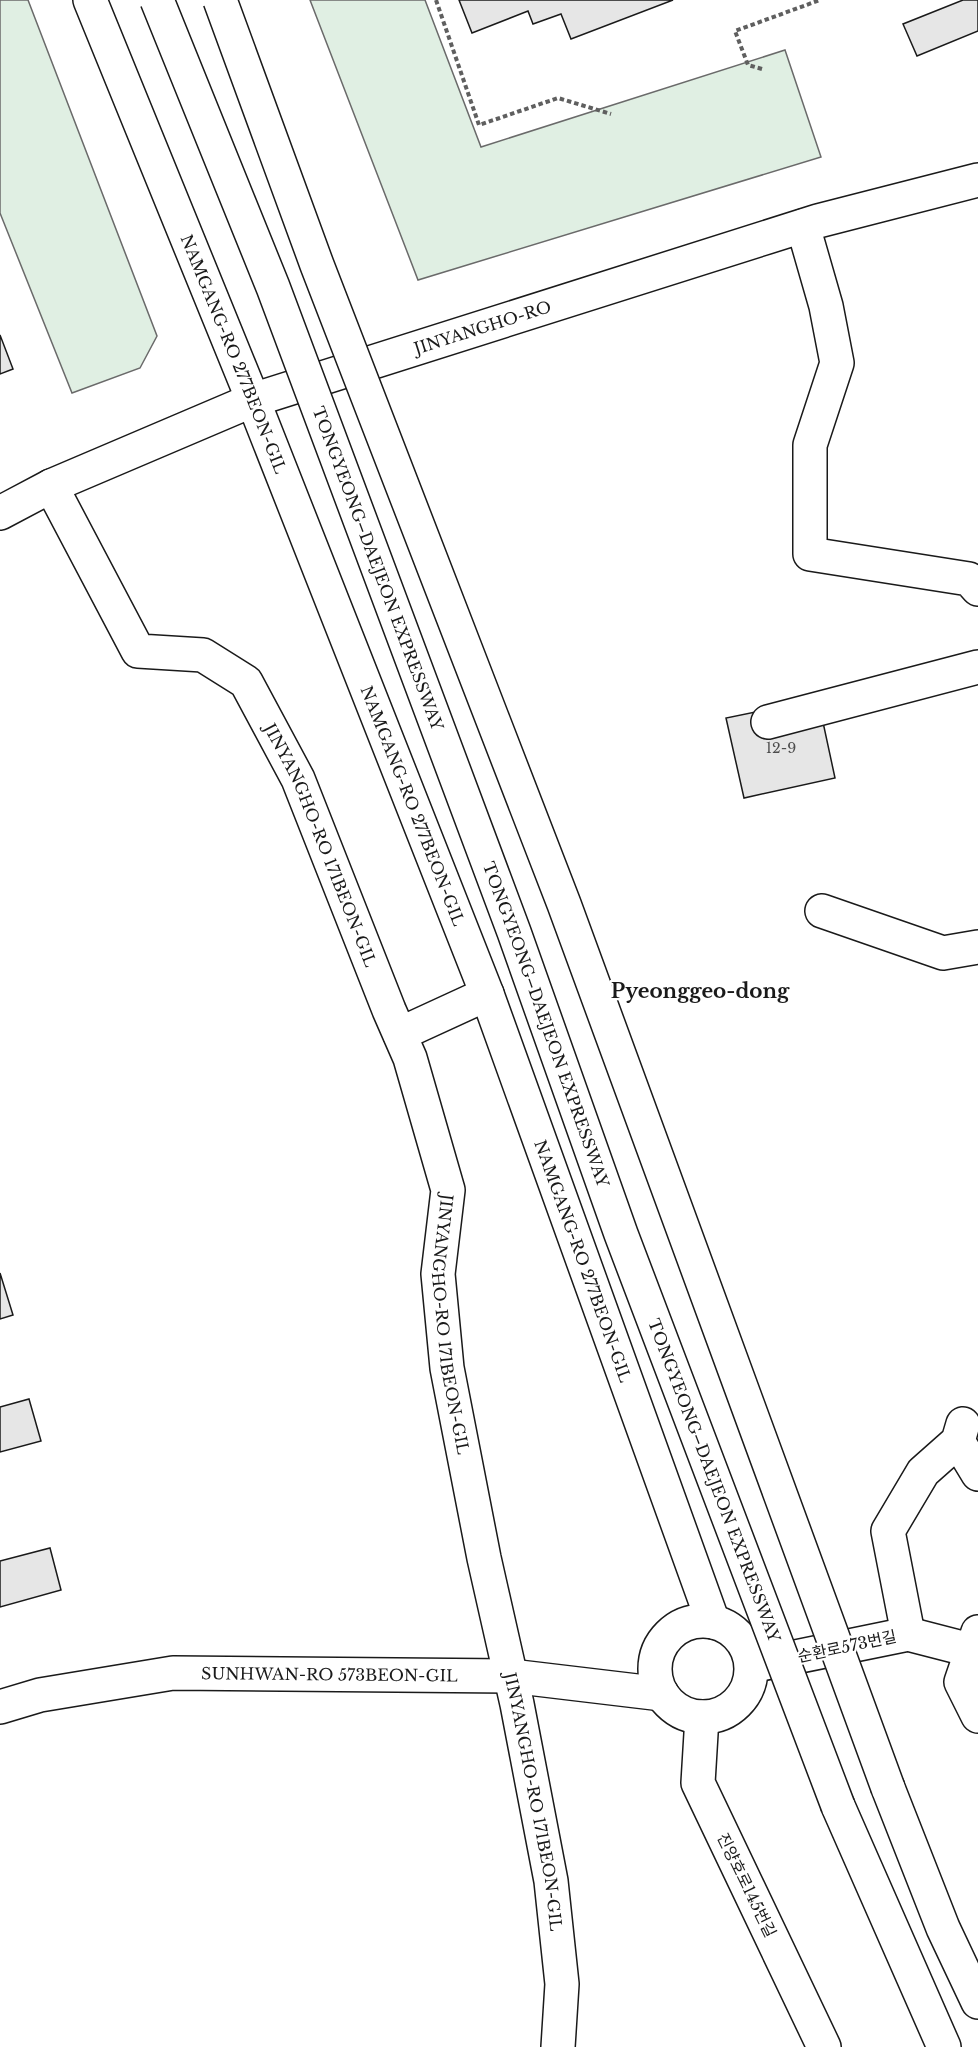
<svg xmlns="http://www.w3.org/2000/svg" width="978" height="2047" font-family="'Libre Baskerville','Noto Sans KR',serif">
<style>
.green{fill:#e0efe3;stroke:#6a6a6a;stroke-width:1.5}
.building{fill:#e6e6e6;stroke:#1a1a1a;stroke-width:1.5}
.lines{fill:none;stroke-linecap:round;stroke-linejoin:round}
.minor-casing{stroke:#1a1a1a;stroke-width:36}
.highway-casing{stroke:#1a1a1a;stroke-width:36}
.path{stroke:#5f5f5f;stroke-width:4;stroke-dasharray:4.5 3;stroke-linecap:butt}
.minor{stroke:#fff;stroke-width:33}
.highway{stroke:#fff;stroke-width:33}
.highway-bridge-casing{stroke:#1a1a1a;stroke-width:36;stroke-linecap:butt}
.highway-bridge{stroke:#fff;stroke-width:33}
.labels{text-anchor:middle;stroke-width:4.5;stroke-linejoin:round;paint-order:stroke}
.number-label{font-size:14px;fill:#4d4d4d}
.street-label{font-size:16px;fill:#1a1a1a;stroke:#fff}
.quarter-label{font-size:20px;font-weight:bold;fill:#1a1a1a;stroke:#fff}
</style>
<rect width="100%" height="100%" fill="#fff"/>
<path class="green" d="M0,0H28L157,336L140,368L72,393L0,213Z
M310,0H425L481,147L785,50L821,157L418,280Z"/>
<path class="building" d="M459,0H673L571,39L561,14L533,24L528,11L472,33Z
M963,0H978V31L917,56L903,24Z
M0,335L13,369L0,374Z
M818,699L835,778L744,798L726,718Z
M0,1273L13,1315L0,1319Z
M29,1399L41,1441L0,1452V1407Z
M50,1548L61,1590L0,1607V1561Z"/>
<g class="lines">
<defs>
<g id="minor">
<path id="s1" d="M90,0L253,400L487,994L713,1622"/>
<path d="M803,226L826,306L837,363L810,445V554L969,579L978,589"/>
<path id="s2" d="M51,486L138,651L203,655L246,682L298,779L389,1010L410,1058L448,1190L438,1274L447,1368L484,1558L517,1704L551,1881L562,1984L558,2047"/>
<path id="s3" d="M0,513L51,486L253,400L818,221L978,180"/>
<path d="M768,722L978,667"/>
<path d="M822,911L943,953L978,947"/>
<path d="M400,1034L487,994"/>
<path d="M958,1441L978,1474"/>
<circle cx="703" cy="1669" r="48"/>
<path d="M978,1632L961,1682L978,1716"/>
<path d="M908,1634L888,1531L923,1472L958,1441L963,1424"/>
<path d="M756,1665L908,1634L978,1652"/>
<path id="s4" d="M0,1707L40,1695L173,1673L511,1676L662,1694"/>
<path d="M702,1717L698,1783L824,2047"/>
</g>
<path id="highway" d="M888,1788L943,1928L978,2002
M838,1806L944,2047"/>
</defs>
<use href="#minor" class="minor-casing"/>
<use href="#highway" class="highway-casing"/>
<path class="path" d="M436,0L479,125L558,98L611,114
M762,69L748,65L735,31L820,0"/>
<use href="#minor" class="minor"/>
<use href="#highway" class="highway"/>
<defs>
<g id="highway-bridge">
<path id="s5" d="M157,0L273,287L514,932L621,1234L838,1806"/>
<path d="M220,0L317,265L564,904L888,1788"/>
</g>
</defs>
<use href="#highway-bridge" class="highway-bridge-casing"/>
<use href="#highway-bridge" class="highway-bridge"/>
</g>
<g class="labels">
<g class="number-label">
<text x="781" y="753">12-9</text>
</g>
<g class="street-label">
<text dy="6" stroke="none"><textPath href="#s3" startOffset="518">JINYANGHO-RO</textPath></text>
<text dy="6" stroke="none"><textPath href="#s1" startOffset="382">NAMGANG-RO 277BEON-GIL</textPath></text>
<text dy="6" stroke="none"><textPath href="#s5" startOffset="610">TONGYEONG–DAEJEON EXPRESSWAY</textPath></text>
<text dy="6" stroke="none"><textPath href="#s1" startOffset="868">NAMGANG-RO 277BEON-GIL</textPath></text>
<text dy="6" stroke="none"><textPath href="#s2" startOffset="482">JINYANGHO-RO 171BEON-GIL</textPath></text>
<text dy="6" stroke="none"><textPath href="#s5" startOffset="1096">TONGYEONG–DAEJEON EXPRESSWAY</textPath></text>
<text dy="6" stroke="none"><textPath href="#s1" startOffset="1354">NAMGANG-RO 277BEON-GIL</textPath></text>
<text dy="6" stroke="none"><textPath href="#s2" startOffset="986">JINYANGHO-RO 171BEON-GIL</textPath></text>
<text dy="6" stroke="none"><textPath href="#s5" startOffset="1582">TONGYEONG–DAEJEON EXPRESSWAY</textPath></text>
<text transform="translate(847 1646) rotate(-12)" y="6">순환로573번길</text>
<text dy="6" stroke="none"><textPath href="#s4" startOffset="333">SUNHWAN-RO 573BEON-GIL</textPath></text>
<text dy="6" stroke="none"><textPath href="#s2" startOffset="1472">JINYANGHO-RO 171BEON-GIL</textPath></text>
<text transform="translate(747 1885) rotate(64)" y="6">진양호로145번길</text>
</g>
<g class="quarter-label">
<text x="700" y="998">Pyeonggeo-dong</text>
</g>
</g>
</svg>
